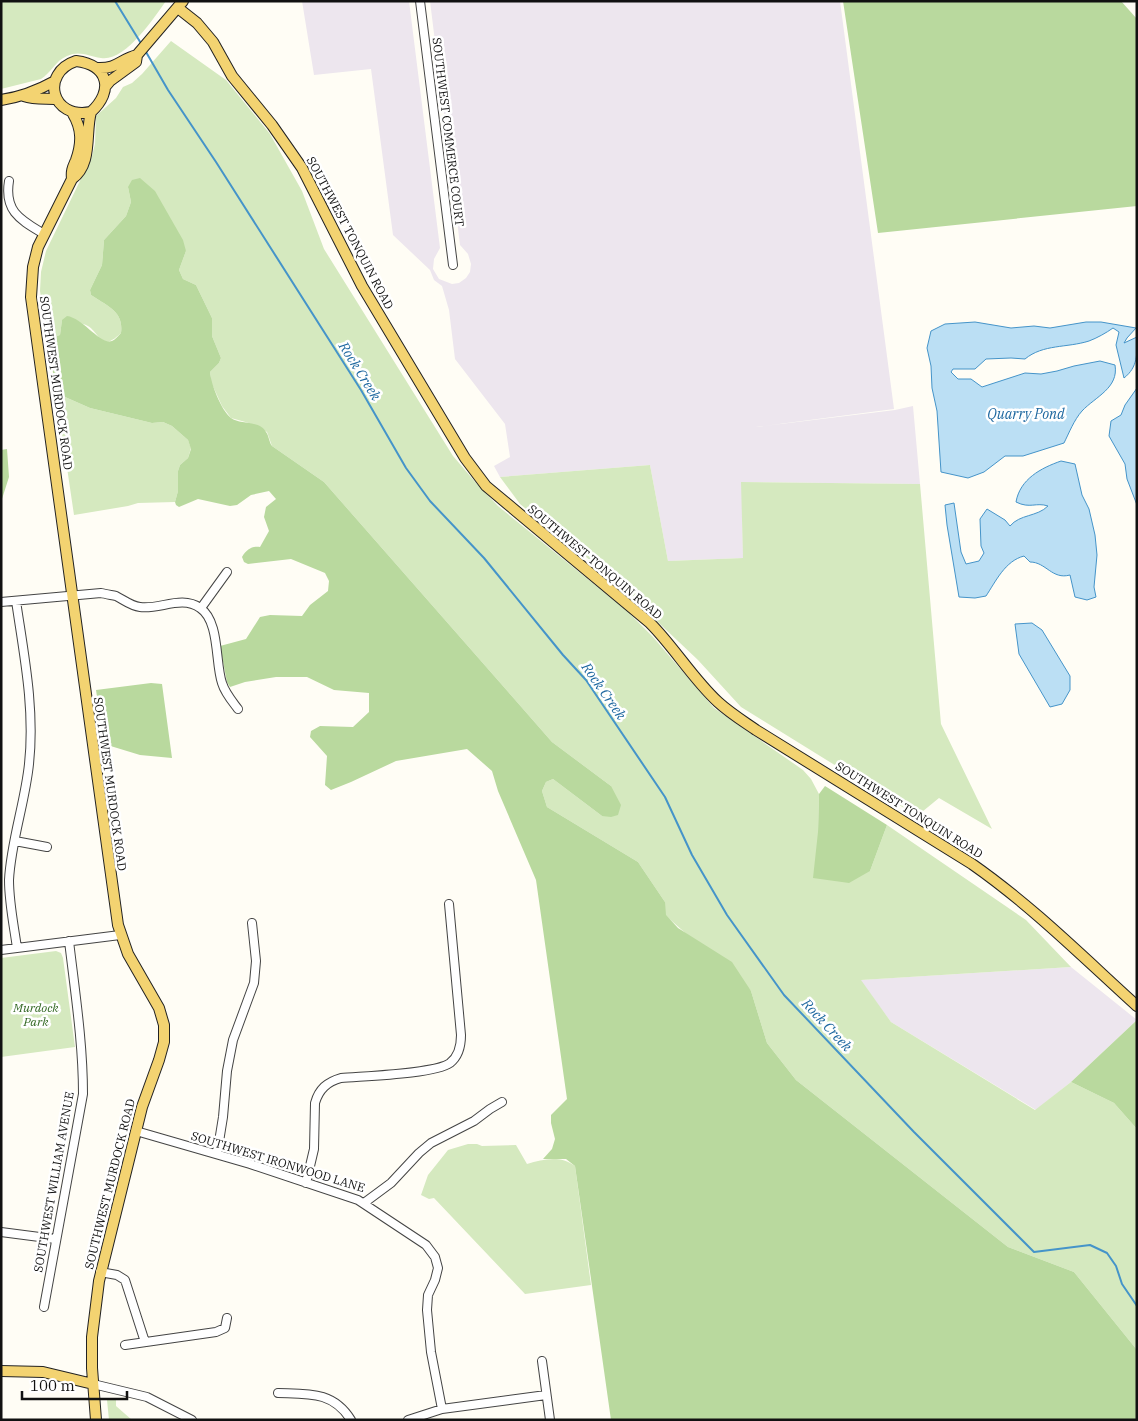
<svg xmlns="http://www.w3.org/2000/svg" width="1138" height="1421" font-family="'IBM Plex Serif',serif">
<style>
.industrial{fill:#ede6ee}
.green{fill:#d5e9bf}
.forest{fill:#b9d99e}
.water{fill:#bbdff4;stroke:#4594c9}
.lines{fill:none;stroke-linecap:round;stroke-linejoin:round}
.stream{stroke:#4594c9;stroke-width:2}
.minor-casing{stroke:#444;stroke-width:10}
.major-casing{stroke:#222;stroke-width:12}
.minor{stroke:#fff;stroke-width:8}
.major{stroke:#f3d371;stroke-width:10}
.labels{text-anchor:middle;stroke-width:5;stroke-linejoin:round;paint-order:stroke}
.street-label{font-size:12px;fill:#111;stroke:#fff}
.park-label{font-size:12px;font-style:italic;fill:#316722;stroke:#fff}
.water-label{font-size:14px;font-style:italic;fill:#1d679f;stroke:#fff}
</style>
<rect width="100%" height="100%" fill="#fffdf5"/>
<path class="industrial" d="M302,1H409L440,248L434,259L433,269L439,279L452,284L459,283L466,278L470,272L471,264L468,254L460,245L430,1H840L894,409L756,427L895,410L913,406L920,484L742,482L743,558L668,561L650,465L500,477L494,466L510,457L505,424L455,359L449,310L442,286L434,280L430,270L393,235L371,69L314,75Z
M1071,967L1137,1020L1071,1082L1036,1110L891,1022L860,980Z"/>
<path class="green" d="M1,1H166C153,19 125,62 101,58C88,56 79,50 67,56C55,61 51,73 41,79L1,89Z
M171,41L226,80L270,134L302,191L324,249L453,456L477,484L498,506L627,611L653,637L714,708L803,770L811,779L819,794L818,832L870,871L887,825L1026,920L1071,967L861,980L891,1022L1035,1110L1071,1082L1114,1103L1137,1129V1350L1074,1272L1008,1247L796,1080L767,1043L751,991L665,915V902L638,862L547,807L542,791L546,782L553,779L602,816L611,786L552,742L324,482L272,446L267,432L249,423L231,418L222,406L211,382L210,372L219,363L221,358L212,336V318L196,285L183,279L179,270L186,251L128,187L131,202L126,216L104,240L102,265L90,290L91,295C107,306 124,311 121,333C99,354 101,332 86,325C79,322 69,322 62,320L60,335L48,339L40,291L41,272L46,251L92,156L95,144L96,116L116,98L123,87L132,83L142,74Z
M56,393L90,408L152,423L163,422L172,426L188,440L191,448L188,458L180,465L178,471V491L175,502L138,503L128,506L74,515Z
M650,465L668,561L743,558L741,482L920,484L941,724L992,829L939,798L917,816L741,707L698,660L606,573L520,504L500,477Z
M56,951L61,953L63,958L75,1047L1,1057V958Z
M468,1144H477L482,1146L516,1145L527,1164C544,1159 560,1155 575,1166L591,1285L525,1294L434,1198L429,1199L421,1195L428,1175L448,1150Z
M111,1398H116V1406L132,1420H109L107,1400Z"/>
<path class="forest" d="M843,1H1121L1137,19V206L878,233Z
M140,178L155,191L183,240L186,251L179,270L183,279L196,285L212,318V336L221,358L219,363L210,372C211,384 221,410 231,418C240,425 260,420 266,432C269,436 269,442 272,446L324,482L552,742L611,786L621,805L618,815L611,817L602,816L553,779L546,782L542,791L547,807L638,862L665,902L666,915L678,928L732,962L751,991L767,1043L796,1080L1008,1247L1074,1272L1137,1350V1420H611L575,1166L566,1159H543L552,1149L555,1139L551,1123V1115L567,1099L536,880L498,791L492,771L467,749L396,761L351,782L331,790L325,785L327,756L310,737L311,731L320,726L353,727L369,712V693L334,690L307,677H276L245,682L230,687L227,682L220,646L246,639L260,617L270,615L302,616L310,605L328,591L329,581L325,573L291,559L248,564L244,562L242,557C247,549 252,546 260,547L269,531L264,517L266,507L276,499L269,491L251,495L237,505L230,506L198,499L179,507L176,505L175,502L178,491V471L180,465L188,458L191,449L188,440L172,426L163,422L152,423L90,408L56,393L48,339L60,335L62,320L67,316C83,318 100,345 112,341C115,340 118,336 121,333C124,311 107,306 91,295L90,290L102,265L104,240L126,216L131,202L128,187L132,180Z
M7,449L9,477L1,502V450Z
M151,683L162,684L172,758L140,755L104,744L96,690Z
M825,786L887,825L870,871L849,883L813,878L818,832L819,794Z
M1137,1020V1129L1114,1103L1071,1082Z"/>
<path class="water" d="M975,322L1011,328L1034,326L1050,328L1086,322H1101L1136,328L1127,338L1124,343L1137,337C1137,354 1138,367 1124,378L1116,345L1119,332L1113,328C1106,333 1097,338 1089,341C1067,348 1043,344 1025,359L1011,358L986,359L975,369H953L951,372L958,379H971L982,387L1025,373L1041,374L1057,371L1074,366L1100,361L1115,365C1119,388 1095,397 1082,411C1074,420 1069,433 1064,443L1023,456H1005L984,472L968,478L941,472L937,411L932,388L931,366L927,348L931,331L945,324Z
M1137,388V505L1127,479L1125,464L1109,436L1111,421L1121,415L1125,405Z
M1061,461L1075,464L1082,495L1089,509L1095,535L1097,555L1094,587L1096,597L1087,600L1075,597L1070,575C1052,580 1046,562 1030,562L1024,556C1005,561 996,581 986,596L975,598L959,597L947,525L945,505L954,503L961,552L966,564L979,561L984,553L981,546L980,519L987,509L1005,520L1010,526C1020,514 1037,517 1048,506C1036,502 1030,509 1016,502C1020,479 1041,468 1061,461Z
M1032,623L1042,630L1070,676V690L1062,704L1050,707L1019,654L1015,624Z"/>
<g class="lines">
<path class="stream" d="M115,1L142,45
M146,52L168,90L216,162L361,390L406,468L430,501L484,558L563,655L586,680L665,797L692,855L727,915L784,995L914,1132L1034,1252L1090,1245L1107,1253L1116,1266L1122,1284L1137,1306"/>
<defs>
<path id="minor" d="M420,1L453,265
M9,181C4,212 21,220 44,234
M16,601C24,655 35,709 29,764C25,803 11,841 9,880C9,903 14,926 17,948
M1,602L101,593C105,594 111,595 116,596C124,600 131,606 140,607C159,610 182,595 200,608C220,621 215,663 222,683C225,693 232,701 238,709
M201,608L227,572
M15,841L47,847
M1,950L120,935
M136,1131L250,1164L358,1200L426,1245L435,1257L438,1268L435,1280L428,1295L427,1310L431,1352L442,1409
M217,1154L223,1117L227,1071L233,1040L254,983L256,961L252,923
M306,1183L314,1149L315,1103C319,1089 327,1082 341,1078C363,1076 435,1074 450,1063C459,1056 461,1046 461,1035L449,904
M364,1203L391,1183L419,1153L431,1143L474,1121L490,1109L502,1102
M1,1232L55,1239
M100,1272L117,1275L125,1280L145,1342
M44,1307L83,1094C83,1043 75,992 69,941
M125,1345L216,1332L225,1328L227,1318
M542,1361L550,1420
M93,1384L147,1397L192,1420
M278,1393C308,1394 333,1391 351,1420
M408,1420L442,1409L546,1395"/>
<path id="major" d="M178,8L197,23L213,42L232,76L272,125L302,168L362,286L465,458L486,486L650,623C674,647 693,679 718,702C730,713 743,721 756,730L972,864C1032,906 1083,957 1137,1006
M76,61C109,65 114,91 91,112C51,120 40,73 76,61Z
M97,68C118,69 120,59 137,55
M105,87L110,81L136,62L137,55L183,1
M24,96C35,100 46,98 57,99
M1,100C21,97 37,91 55,81
M91,112C85,133 93,164 72,179L38,247L33,267L31,297L118,925L128,954L159,1008L164,1025V1042L159,1060L142,1107L99,1281L92,1337V1368L96,1420
M72,179C71,170 73,167 76,160C82,143 82,129 73,114
M1,1371L43,1372L93,1384"/>
</defs>
<use href="#minor" class="minor-casing"/>
<use href="#major" class="major-casing"/>
<use href="#minor" class="minor"/>
<use href="#major" class="major"/>
</g>
<g class="labels">
<g class="street-label">
<text transform="translate(448 132) rotate(83)" y="4">SOUTHWEST COMMERCE COURT</text>
<text transform="translate(350 233) rotate(62)" y="4">SOUTHWEST TONQUIN ROAD</text>
<text transform="translate(56 383) rotate(82)" y="4">SOUTHWEST MURDOCK ROAD</text>
<text transform="translate(595 562) rotate(40)" y="4">SOUTHWEST TONQUIN ROAD</text>
<text transform="translate(110 784) rotate(82)" y="4">SOUTHWEST MURDOCK ROAD</text>
<text transform="translate(909 810) rotate(32)" y="4">SOUTHWEST TONQUIN ROAD</text>
<text transform="translate(278 1162) rotate(17)" y="4">SOUTHWEST IRONWOOD LANE</text>
<text transform="translate(54 1182) rotate(-80)" y="4">SOUTHWEST WILLIAM AVENUE</text>
<text transform="translate(110 1184) rotate(-76)" y="4">SOUTHWEST MURDOCK ROAD</text>
</g>
<g class="park-label">
<text x="36" y="1012">Murdock<tspan x="36" dy="14">Park</tspan></text>
</g>
<g class="water-label">
<text transform="translate(360 371) rotate(58)" y="5">Rock Creek</text>
<text x="1026" y="419">Quarry Pond</text>
<text transform="translate(604 691) rotate(55)" y="5">Rock Creek</text>
<text transform="translate(827 1025) rotate(47)" y="5">Rock Creek</text>
</g>
</g>
<rect width="1138" height="1421" fill="none" stroke="#111111" stroke-width="5"/>
<path d="M22 1391v8h105v-8" fill="none" stroke="#111111" stroke-width="2.5"/>
<text x="30" y="1391" font-size="15" fill="#111111" stroke="#ffffff" stroke-width="4" paint-order="stroke">100 m</text>
</svg>
